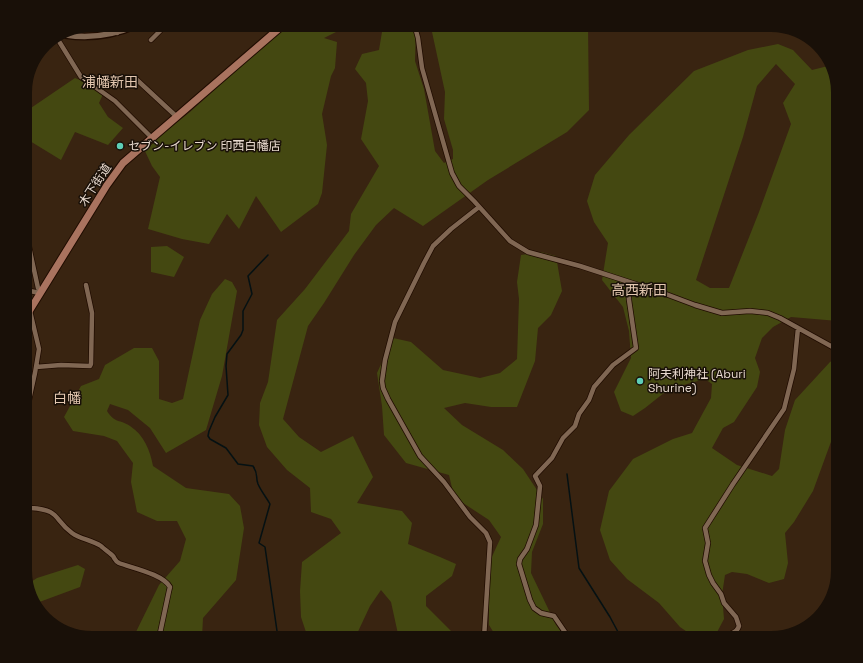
<svg xmlns="http://www.w3.org/2000/svg" width="863" height="663" font-family="'Space Grotesk','Noto Sans JP',sans-serif">
<style>
.green{fill:#444811;fill-rule:evenodd}
.lines{fill:none;stroke-linecap:round;stroke-linejoin:round}
.stream{stroke:#051113;stroke-width:1.5}
.minor-casing{stroke:#200c00;stroke-width:6}
.tertiary-casing{stroke:#200c00;stroke-width:8}
.primary-casing{stroke:#200c00;stroke-width:9}
.minor{stroke:#806753;stroke-width:4.5}
.tertiary{stroke:#806753;stroke-width:5.5}
.primary{stroke:#a9735f;stroke-width:7}
.poi-dot{fill:#5eceb7;stroke:#191008;stroke-width:1.5}
.labels{text-anchor:middle;stroke-width:3;stroke-linejoin:round;paint-order:stroke}
.poi-label{font-size:12px;fill:#e9dacf;stroke:#191008;text-anchor:start}
.street-label{font-size:12px;fill:#e9dacf;stroke:#191008}
.quarter-label{font-size:14px;fill:#e3c7b0;stroke:#191008}
</style>
<rect width="100%" height="100%" fill="#392411"/>
<path class="green" d="M287,25H350L324,38L337,42L335,68L331,76L322,114L327,145L322,193L318,204L281,232L256,196L239,229L227,214L209,244L182,239L148,229L160,177L152,166L144,149L190,112Z
M381,25H416L415,61L424,89L435,151L444,163L453,159V150L444,119L445,92L432,32L424,25H588L589,110L567,132L488,180L423,226L394,208L376,225L354,255L324,303L308,326L283,419L299,437L321,452L353,436L373,477L357,503L402,511L412,523L408,544L440,557L456,564L452,576L426,596V606L458,638H400L398,634L391,602L381,590L370,606L355,638H308L301,617L300,591L302,562L341,533L331,519L311,512L310,488L287,470L267,447L259,425L260,403L268,382L277,320L305,289L349,231L351,214L379,166L361,139L368,101L366,83L355,69L362,54L379,50L383,26Z
M778,44L793,50L812,70L832,65L838,92V321L791,317L773,327L762,338L755,358L760,372L757,387L734,422L723,428L712,448L737,465L772,476L779,469L785,430L795,400L830,362L838,357V414L832,439L813,491L794,522L785,533L788,563L784,579L769,583L747,574L732,572L725,575L722,595L724,619L715,636L696,638L680,627L659,603L627,579L610,560L600,530L609,491L633,459L673,439L692,433L711,398L712,384L705,379L669,389L645,408L633,416L621,411L614,392L631,358L629,331L623,307L602,280L608,243L594,222L587,201L595,175L629,135L694,71L748,50ZM776,64L795,84L783,103L791,124L759,212L729,288H710L696,280L743,137L757,86Z
M75,78L105,90L99,103L108,117L123,128L108,145L75,132L61,160L25,138V112Z
M167,246L184,257L174,277L151,272V247Z
M541,252L556,256L562,291L551,315L538,328L535,361L517,407H491L465,403L444,408L462,425L503,450L523,469L543,499V524L532,552L531,573L556,625L566,638H497L489,625V563L501,537L489,520L460,501L453,492L449,475L406,463L384,435L382,406L377,373L393,338L411,342L443,370L480,378L500,373L517,359L519,299L517,282L521,255Z
M225,279L232,282L237,291L222,376L206,430L166,453L150,428L128,410L110,404L107,411C115,424 120,419 130,426C144,435 150,450 153,466L186,488L229,494L240,506L244,528L236,580L203,618L202,638H133L159,585L180,561L186,539L177,521H157L137,512L131,482L133,463L117,441L104,436L73,431L64,417L81,386L99,379L105,365L134,348H152L159,361V399L172,403L183,399L200,320L212,294Z
M78,565L85,569L80,587L34,604L32,601L28,584L37,578Z"/>
<g class="lines">
<path class="stream" d="M268,255L248,276L252,294L243,311V330L241,335L227,354L226,366L228,395L215,417L209,431L208,436L210,439L226,448L238,464L253,466C259,475 255,476 258,484C261,491 266,497 270,504L259,543L265,547L278,638
M567,474L579,568L610,617L618,632L620,638
M796,632L824,611"/>
<defs>
<path id="minor" d="M115,25L117,33
M412,25L415,27L418,38L422,68L452,173L459,186L474,201L510,241L528,252L580,266L663,293L695,305L722,313L750,311L768,313L780,318L838,350
M57,38L81,77L115,101L152,138
M151,40L166,25
M136,79L177,117
M479,207L451,229L433,246L424,263L395,322L385,360L382,381L383,388L388,399L420,456L444,482L470,517L486,533L490,542L484,638
M25,237L28,242L38,288L41,292
M25,290L40,293
M36,367L61,365L90,366L91,364L92,313L86,285
M25,418L35,373L39,349L30,311
M25,502L31,508C61,510 53,519 72,533C80,539 92,540 101,546C104,549 110,553 113,556C115,559 115,561 119,563C132,568 163,574 170,587L169,591L159,638
M569,638L554,616L541,613L534,608L530,600L519,564L520,559L527,549L536,525L540,486L535,476L552,458L563,438L575,426L579,414L589,400L594,387L613,365L636,348L629,300L628,282
M709,638C718,634 735,638 739,626L736,617L724,603L721,594L713,583L709,575L705,561L708,543L705,528L733,484L784,409L794,369L798,328"/>
<path id="tertiary" d="M66,35C91,39 114,35 137,25"/>
<path id="primary" d="M25,318L107,185L123,163L283,25"/>
</defs>
<use href="#minor" class="minor-casing"/>
<use href="#tertiary" class="tertiary-casing"/>
<use href="#primary" class="primary-casing"/>
<use href="#minor" class="minor"/>
<use href="#tertiary" class="tertiary"/>
<use href="#primary" class="primary"/>
</g>
<g class="poi-dot">
<circle cx="120" cy="146" r="4"/>
<circle cx="640" cy="381" r="4"/>
</g>
<g class="labels">
<g class="poi-label">
<text x="128" y="150">セブン-イレブン 印西白幡店</text>
<text x="648" y="378">阿夫利神社 (Aburi<tspan x="648" dy="14">Shurine)</tspan></text>
</g>
<g class="street-label">
<text transform="translate(95 185) rotate(-57)" y="4">木下街道</text>
</g>
<g class="quarter-label">
<text x="110" y="87">浦幡新田</text>
<text x="639" y="295">高西新田</text>
<text x="67" y="403">白幡</text>
</g>
</g>
<path d="M0 0H863V663H0ZM92 32H771A60 60 0 0 1 831 92V571A60 60 0 0 1 771 631H92A60 60 0 0 1 32 571V92A60 60 0 0 1 92 32Z" fill="#191008" fill-rule="evenodd"/>
</svg>
